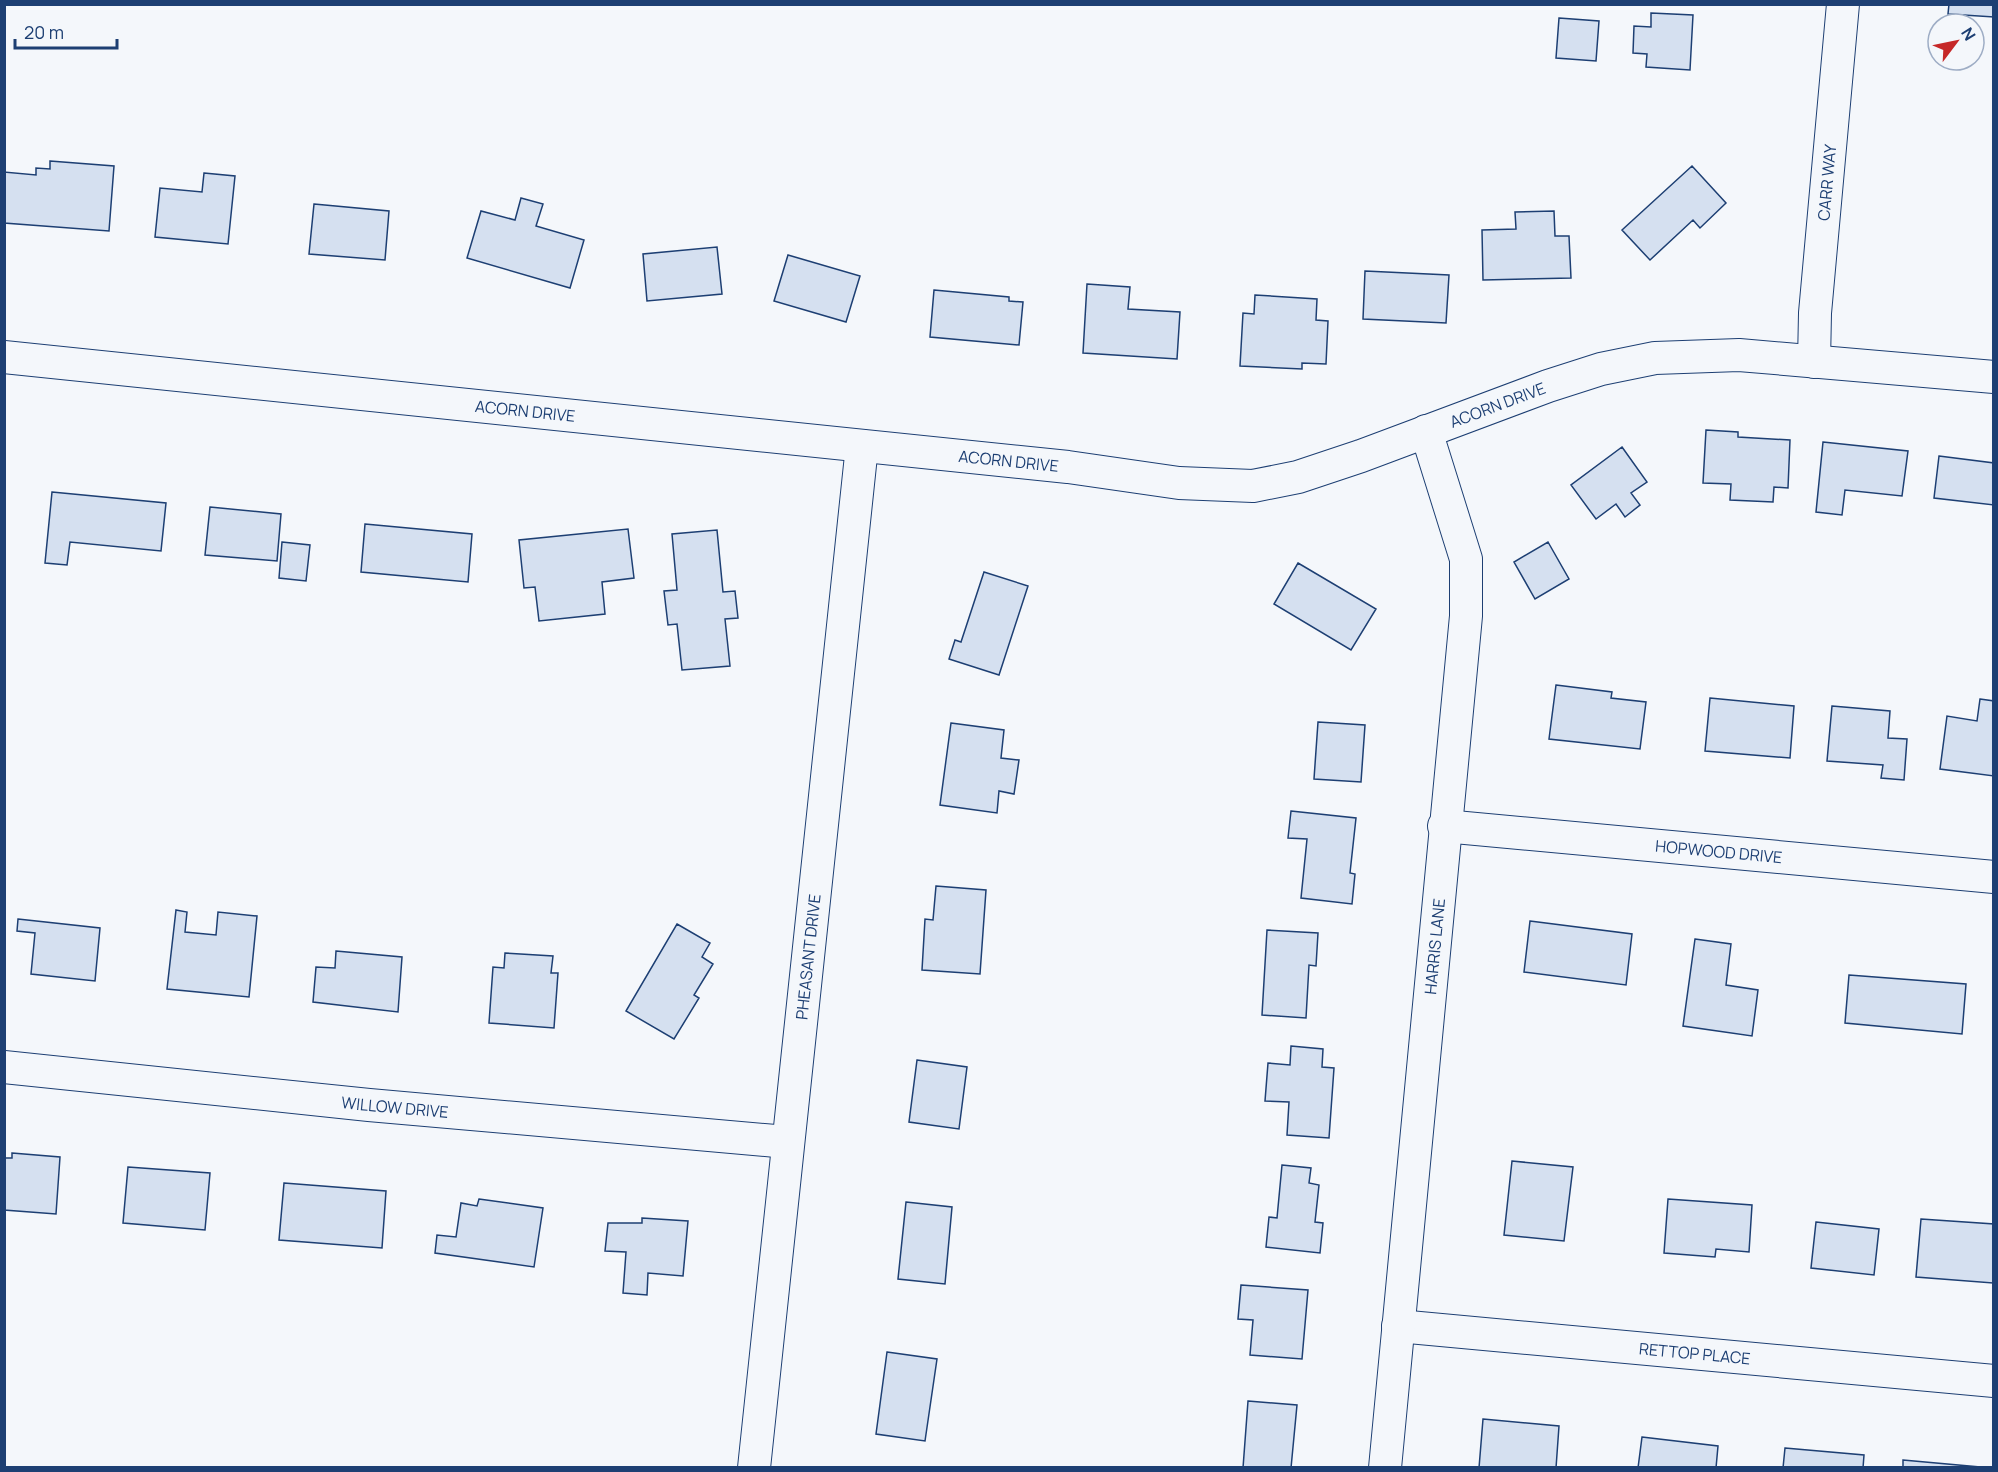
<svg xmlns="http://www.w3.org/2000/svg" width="1998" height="1472" font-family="Manrope,sans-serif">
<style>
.building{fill:#d5e0f0;stroke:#1d3f73;stroke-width:1.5}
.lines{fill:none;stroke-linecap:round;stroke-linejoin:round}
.minor-casing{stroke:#1d3f73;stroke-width:34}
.minor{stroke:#f4f7fb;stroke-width:32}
.labels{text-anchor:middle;stroke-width:4.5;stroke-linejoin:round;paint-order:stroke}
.street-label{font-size:16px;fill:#1d3f73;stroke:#f4f7fb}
</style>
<rect width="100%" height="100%" fill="#f4f7fb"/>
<path class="building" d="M1949,4H1994V17L1948,14Z
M1651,13L1693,15L1690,70L1646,67L1647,54L1633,53L1634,26L1651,27Z
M1559,18L1599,21L1596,61L1556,58Z
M50,161L114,166L109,231L4,223V172L36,175V168L50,169Z
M1692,166L1726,203L1700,228L1693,220L1650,260L1622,230Z
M204,173L235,176L228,244L155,237L160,188L202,192Z
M521,198L543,204L536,226L584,240L570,288L467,258L481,211L515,220Z
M314,204L389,211L385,260L309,254Z
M1554,211L1555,236H1569L1571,278L1483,280L1482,230L1516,229L1515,212Z
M717,247L722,294L647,301L643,254Z
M788,255L860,276L846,322L774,301Z
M1365,271L1449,275L1446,323L1363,319Z
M1087,284L1130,287L1128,309L1180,312L1177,359L1083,353Z
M934,290L1009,297V301L1023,302L1019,345L930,337Z
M1255,295L1317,299L1316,320L1328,321L1326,364L1302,363V369L1240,366L1243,313L1254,314Z
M1706,430L1738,432V437L1790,440L1788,488L1774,487L1773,502L1730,500L1731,484L1703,483Z
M1823,442L1908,451L1902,496L1845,490L1842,515L1816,512Z
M1622,447L1647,482L1631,493L1640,505L1625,517L1616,504L1596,519L1571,485Z
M1939,456L1994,463V505L1934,498Z
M52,492L166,503L161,551L70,542L67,565L45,563Z
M210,507L281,514L277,561L205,555Z
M365,524L472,534L468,582L361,572Z
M628,529L634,578L602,582L605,614L539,621L535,587L524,588L519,540Z
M717,530L723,592L735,591L738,618L725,619L730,666L682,670L677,624L668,625L664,591L677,590L672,534Z
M282,542L310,545L306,581L279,578Z
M1548,542L1569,579L1535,599L1514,562Z
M1298,563L1376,609L1351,650L1274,604Z
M984,572L1028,586L999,675L949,659L955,640L961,642Z
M1556,685L1612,692L1611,698L1646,702L1640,749L1549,739Z
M1710,698L1794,706L1790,758L1705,751Z
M1980,699L1994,701V776L1940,769L1947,716L1977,721Z
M1832,706L1890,711L1888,738L1907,739L1904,780L1881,778L1883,765L1827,761Z
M1318,722L1365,725L1361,782L1314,779Z
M951,723L1004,730L1001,758L1019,760L1014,794L999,791L997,813L940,805Z
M1291,811L1356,818L1350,873L1355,874L1352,904L1301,898L1307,839L1288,838Z
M936,886L986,890L980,974L922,970L925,919L933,920Z
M176,910L187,912L185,932L216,935L218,912L257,916L249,997L167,989Z
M18,919L100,928L95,981L31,974L35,933L17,931Z
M1530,921L1632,934L1626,985L1524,972Z
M677,924L710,943L702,957L713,964L694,995L699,998L674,1039L626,1011Z
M1267,930L1318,933L1316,966L1309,965L1306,1018L1262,1015Z
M1695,939L1731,944L1726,985L1758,990L1752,1036L1683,1026Z
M336,951L402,957L398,1012L313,1002L316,967L335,968Z
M505,953L553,956L551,973H558L554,1028L489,1023L493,967L504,968Z
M1849,975L1966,984L1962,1034L1845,1023Z
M1291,1046L1323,1049L1322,1067L1334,1068L1329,1138L1287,1135L1289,1102L1265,1101L1268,1063L1290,1065Z
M917,1060L967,1067L959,1129L909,1122Z
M12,1153L60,1157L56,1214L4,1210V1158H12Z
M1512,1161L1573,1167L1564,1241L1504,1235Z
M1282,1165L1311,1168L1309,1183L1319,1185L1315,1222L1323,1223L1320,1253L1266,1247L1269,1217L1277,1218Z
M128,1167L210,1173L205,1230L123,1223Z
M284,1183L386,1191L382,1248L279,1240Z
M479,1199L543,1208L534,1267L435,1253L437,1235L456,1237L461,1203L477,1206Z
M1668,1199L1752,1205L1749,1252L1716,1249L1715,1257L1664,1253Z
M906,1202L952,1207L945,1284L898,1279Z
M642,1218L688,1221L683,1276L648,1273L647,1295L623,1293L626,1252L605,1251L608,1223H642Z
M1921,1219L1994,1224L1993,1283L1916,1277Z
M1816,1222L1879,1229L1874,1275L1811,1268Z
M1241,1285L1308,1290L1302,1359L1250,1355L1253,1320L1238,1319Z
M887,1352L937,1359L925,1441L876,1434Z
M1248,1401L1297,1405L1291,1468H1243Z
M1483,1419L1559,1426L1556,1468H1479Z
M1642,1437L1718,1446L1716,1468H1638Z
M1785,1448L1864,1455L1863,1468H1783Z
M1903,1460L1980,1467V1468H1903Z"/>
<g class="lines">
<defs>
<g id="minor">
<path id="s1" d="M4,357L1068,467L1179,483L1253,486L1298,477L1361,456L1548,386L1601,369L1655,358L1739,355L1994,377"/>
<path id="s2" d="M1814,362L1815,313L1843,4"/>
<path id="s3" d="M1444,826L1994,877"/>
<path id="s4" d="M4,1067L369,1105L787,1142"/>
<path id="s5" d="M1398,1326L1994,1381"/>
<path id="s6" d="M754,1468L862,446"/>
<path id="s7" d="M1385,1468L1466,616V559L1426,431"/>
</g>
</defs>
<use href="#minor" class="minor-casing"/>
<use href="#minor" class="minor"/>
</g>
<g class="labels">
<g class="street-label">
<text dy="6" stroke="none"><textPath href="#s2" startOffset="180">CARR WAY</textPath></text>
<text dy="6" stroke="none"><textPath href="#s1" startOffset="1514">ACORN DRIVE</textPath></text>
<text dy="6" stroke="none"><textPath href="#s1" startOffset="524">ACORN DRIVE</textPath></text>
<text dy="6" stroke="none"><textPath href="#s1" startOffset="1010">ACORN DRIVE</textPath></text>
<text dy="6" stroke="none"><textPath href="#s3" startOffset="276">HOPWOOD DRIVE</textPath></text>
<text dy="6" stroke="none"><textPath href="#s7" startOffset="524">HARRIS LANE</textPath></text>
<text dy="6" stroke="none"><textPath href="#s6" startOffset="514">PHEASANT DRIVE</textPath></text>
<text dy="6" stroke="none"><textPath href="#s4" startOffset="393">WILLOW DRIVE</textPath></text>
<text dy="6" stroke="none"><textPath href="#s5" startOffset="298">RETTOP PLACE</textPath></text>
</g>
</g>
<rect width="1998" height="1472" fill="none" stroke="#1d3f73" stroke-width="12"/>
<g transform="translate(1956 42) rotate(58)"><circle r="28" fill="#f4f7fb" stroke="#9eadc5" stroke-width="1.5"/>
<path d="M0-4.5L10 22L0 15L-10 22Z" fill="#c62828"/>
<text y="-9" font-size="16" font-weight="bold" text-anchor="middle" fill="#1d3f73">N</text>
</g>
<path d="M15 39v9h102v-9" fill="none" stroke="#1d3f73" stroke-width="3"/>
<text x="24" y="39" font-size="18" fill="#1d3f73" stroke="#f4f7fb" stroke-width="4.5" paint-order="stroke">20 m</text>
</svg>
